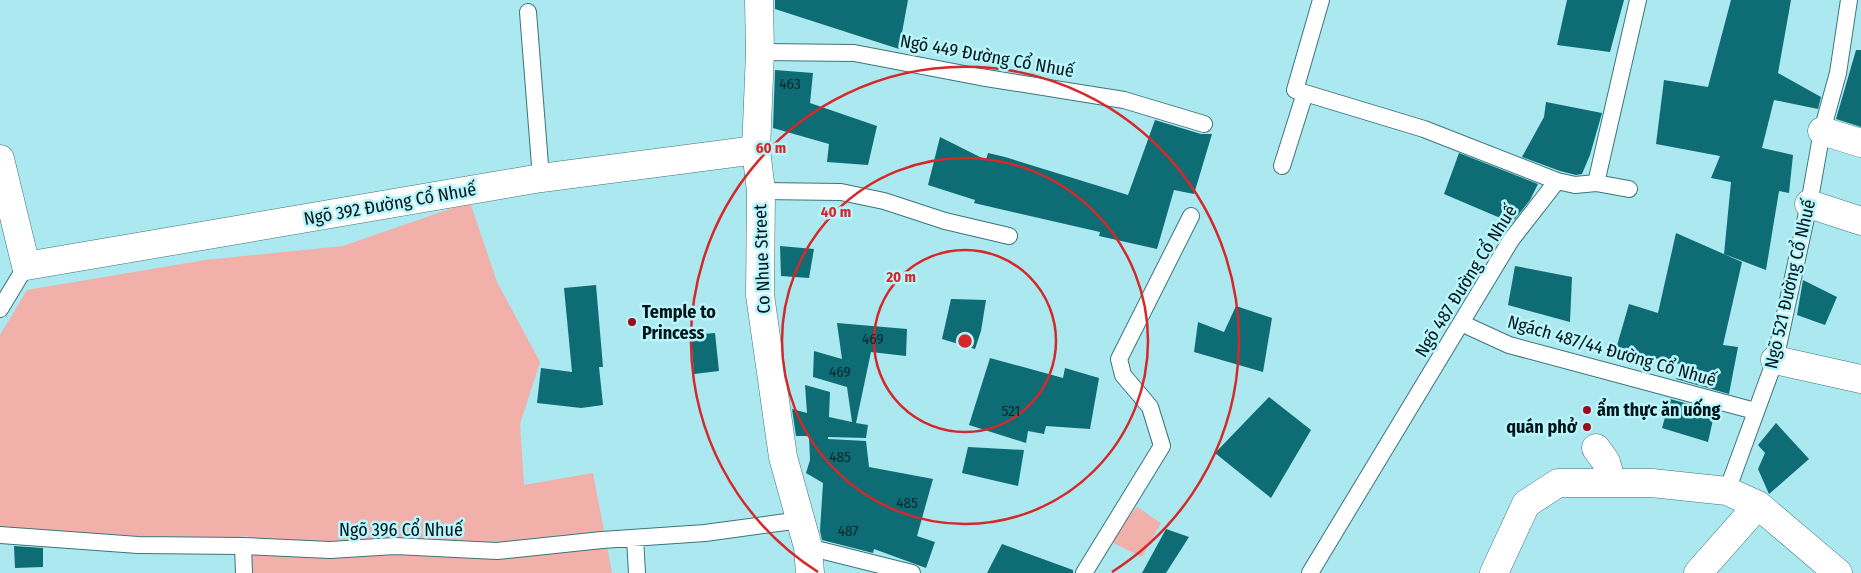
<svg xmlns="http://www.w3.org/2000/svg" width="1861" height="573" font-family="'Fira Sans Condensed',sans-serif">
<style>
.green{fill:#f2b0aa}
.building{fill:#0d6c74}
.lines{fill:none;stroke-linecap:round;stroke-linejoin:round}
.lane-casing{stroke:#3b757b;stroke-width:18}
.street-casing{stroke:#3b757b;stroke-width:29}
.secondary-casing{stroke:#3b757b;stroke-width:29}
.lane{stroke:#fff;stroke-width:16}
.street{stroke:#fff;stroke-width:28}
.secondary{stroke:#fff;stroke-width:28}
.ring{fill:none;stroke:#d62828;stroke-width:2.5}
.poi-dot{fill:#a3071a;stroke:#b9f5fc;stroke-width:2}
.labels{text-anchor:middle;stroke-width:5;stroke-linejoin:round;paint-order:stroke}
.number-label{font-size:15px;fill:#03292e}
.street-label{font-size:18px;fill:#001316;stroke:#b9f5fc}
.poi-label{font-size:18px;font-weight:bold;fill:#001316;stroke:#b9f5fc;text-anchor:start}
.centre{fill:#d62828;stroke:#b9f5fc;stroke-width:2.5}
.ring-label{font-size:15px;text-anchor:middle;font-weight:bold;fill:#d62828;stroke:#b9f5fc;stroke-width:5;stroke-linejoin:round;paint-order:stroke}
</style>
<rect width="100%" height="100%" fill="#ace8ef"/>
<path class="green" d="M470,202L497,282L540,362L520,424L524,485L593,473L612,573H250L248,536L210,540L0,528V335L27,290L205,260L343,246Z
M1137,507L1161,523L1142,557L1109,541Z"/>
<path class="building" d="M775,0H908L899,49L775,9Z
M1567,0H1624L1610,52L1557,45Z
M1731,0H1791L1778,73L1821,97L1818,109L1774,100L1762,148L1793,155L1789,193L1779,191L1766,270L1724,254L1731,182L1711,178L1720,156L1656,144L1664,80L1708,87Z
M1856,50H1861V127L1836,119Z
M775,70L813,73L810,103L877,126L868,165L827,162L829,144L773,128Z
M1546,102L1602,113L1590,155L1582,174L1576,175L1560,171L1522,157L1544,117Z
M1155,120L1201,134H1212L1194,194L1174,190L1157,249L1099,236L1100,232L974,203L975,200L928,185L940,137L986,160L988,153L1005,157L1128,195Z
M1459,153L1538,184L1530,200L1512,223L1444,194Z
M1676,233L1742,262L1723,345L1738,347L1729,394L1676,379L1680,364L1616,349L1629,304L1658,313Z
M780,246L814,249L809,278L781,276Z
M1515,266L1572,277L1570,322L1508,305Z
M1803,280L1837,297L1825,325L1797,315Z
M596,285L603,367H599L603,405L581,408L537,403L541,368L572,372L564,288Z
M951,299L986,300L981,331L975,349L942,339Z
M1236,306L1272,318L1263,372L1194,352L1198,322L1224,332Z
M837,323L907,329L906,356L871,352L856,423L868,425L866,438L828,437V439L866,441L869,467L933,479L917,536L935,542L926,568L874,549L873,553L822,540L820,531L823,483L806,473L810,460L809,436H796L792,409L807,413L805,385L830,392L829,417L852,422L847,387L813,377L814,351L842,359Z
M715,333L719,371L694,374L691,335Z
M990,358L1063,378L1065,368L1099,378L1090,429L1046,426L1044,434L1028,431L1026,443L969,425Z
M1269,397L1311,430L1271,498L1215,453Z
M1670,399L1715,411L1708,442L1662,428Z
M1776,423L1809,459L1769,494L1758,469L1765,453L1758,445Z
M968,447L1024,450L1018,486L962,473Z
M1166,529L1189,537L1166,573H1142Z
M1002,544L1073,570V573H987Z
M14,546L43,548V567L15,568Z"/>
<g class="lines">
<defs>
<path id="lane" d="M1321,0L1295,90L1424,129L1557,181
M528,12L541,178
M760,52L854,53L980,77L1124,100L1204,124
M1282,166L1305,93
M1596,183L1629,189
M761,191L841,192L884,201L945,221L1009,236
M0,309L26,266
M1461,323L1509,345L1755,411
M1727,491L1775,360L1809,204L1822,131L1838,73L1849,0
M0,535L138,545L243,546L330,550L395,546L497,551L602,540L705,533L801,520
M635,538L637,573
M243,546L244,573
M808,547L912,573
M1084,573L1162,446L1150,407L1123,375L1119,359L1191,216
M1310,573L1511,240L1557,181L1575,185L1596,183L1638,0"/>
<path id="street" d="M1822,131L1861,143
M0,159L26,266L541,178L756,150
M1809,204L1861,221
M1775,360L1861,379
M1596,448L1606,462L1612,483
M1494,573L1526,504L1558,483H1652L1727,491L1758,505L1838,573
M1698,573L1758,505"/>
<path id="secondary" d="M759,0L760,52L756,150L761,191L760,295L783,457L808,547L810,573"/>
</defs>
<use href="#lane" class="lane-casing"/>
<use href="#street" class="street-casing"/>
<use href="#secondary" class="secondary-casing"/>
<use href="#lane" class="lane"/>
<use href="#street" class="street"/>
<use href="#secondary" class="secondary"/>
</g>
<g class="ring">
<circle cx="965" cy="341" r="91"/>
<circle cx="965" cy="341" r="183"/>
<path d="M818 572A274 274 0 1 1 1112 572"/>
</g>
<g class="poi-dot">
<circle cx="632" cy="322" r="5"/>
<circle cx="1587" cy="410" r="5"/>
<circle cx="1587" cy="427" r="5"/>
</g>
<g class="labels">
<g class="number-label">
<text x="790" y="89">463</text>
<text x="873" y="344">469</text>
<text x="840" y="377">469</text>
<text x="1011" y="416">521</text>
<text x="840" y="462">485</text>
<text x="907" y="508">485</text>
<text x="848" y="536">487</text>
</g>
<g class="street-label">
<text transform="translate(987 56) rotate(10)" y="6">Ngõ 449 Đường Cổ Nhuế</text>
<text transform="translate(390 204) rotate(-10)" y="6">Ngõ 392 Đường Cổ Nhuế</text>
<text transform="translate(762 259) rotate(-92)" y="6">Co Nhue Street</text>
<text transform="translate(1466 281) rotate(-58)" y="6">Ngõ 487 Đường Cổ Nhuế</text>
<text transform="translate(1790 284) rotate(-77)" y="6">Ngõ 521 Đường Cổ Nhuế</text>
<text transform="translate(1612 351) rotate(16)" y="6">Ngách 487/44 Đường Cổ Nhuế</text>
<text x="401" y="536">Ngõ 396 Cổ Nhuế</text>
</g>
<g class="poi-label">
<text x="642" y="318">Temple to<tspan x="642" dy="21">Princess</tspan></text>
<text x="1597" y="416">ẩm thực ăn uống</text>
<text x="1577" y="433" text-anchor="end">quán phở</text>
</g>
</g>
<circle cx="965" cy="341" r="8" class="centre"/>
<g class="ring-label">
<text x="771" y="153">60 m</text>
<text x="836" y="217">40 m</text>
<text x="901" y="282">20 m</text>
</g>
</svg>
